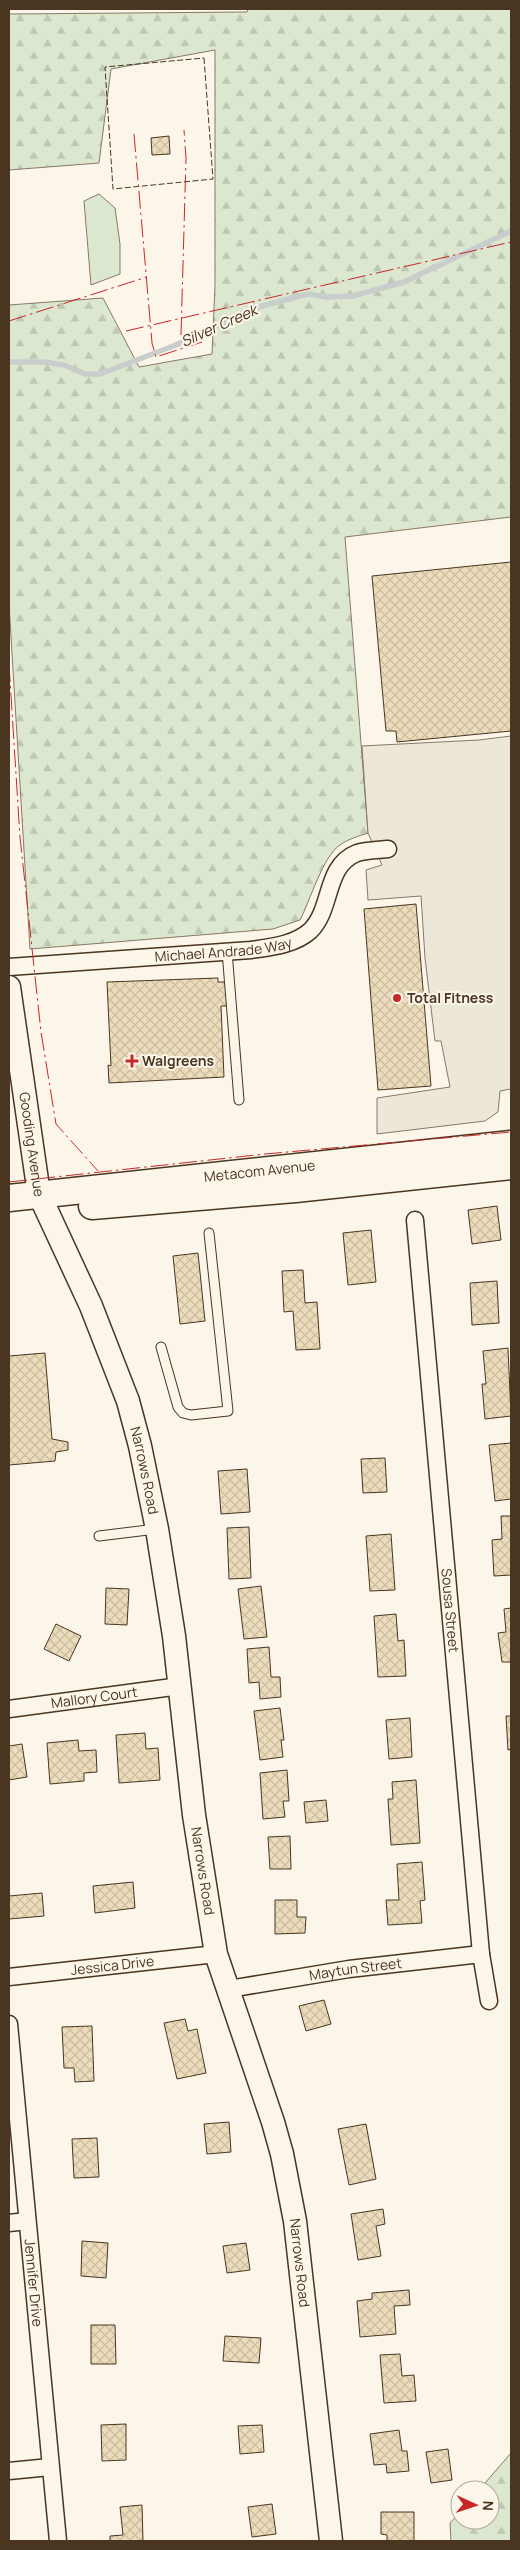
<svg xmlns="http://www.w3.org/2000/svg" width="520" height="2550" font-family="Manrope,sans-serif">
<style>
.grass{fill:#dce7d0;stroke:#887966}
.forest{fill:url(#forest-firs);stroke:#887966}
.parking{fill:#ede7d9;stroke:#887966}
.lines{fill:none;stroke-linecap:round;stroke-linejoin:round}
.stream{stroke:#c9cecd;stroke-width:5.5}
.building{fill:url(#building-cross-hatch);stroke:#4a3520}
.lane-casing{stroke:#4a3520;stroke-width:11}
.street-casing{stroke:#4a3520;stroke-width:19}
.secondary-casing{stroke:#4a3520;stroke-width:25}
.primary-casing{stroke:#4a3520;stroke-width:29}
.lane{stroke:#fbf6e9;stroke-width:9}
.street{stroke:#fbf6e9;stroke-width:16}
.secondary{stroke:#fbf6e9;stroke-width:22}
.primary{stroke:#fbf6e9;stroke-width:26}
.fence{stroke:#4a3520;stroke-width:1;stroke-dasharray:6 2.5;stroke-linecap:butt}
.power{stroke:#c62828;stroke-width:1;stroke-dasharray:18 4 2.5 4;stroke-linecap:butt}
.poi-dot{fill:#c62828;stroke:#fbf6e9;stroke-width:2}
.labels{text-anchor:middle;stroke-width:4;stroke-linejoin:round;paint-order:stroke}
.street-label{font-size:14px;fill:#4a3520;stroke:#fbf6e9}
.poi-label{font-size:14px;font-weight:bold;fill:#4a3520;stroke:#fbf6e9;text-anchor:start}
.water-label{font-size:15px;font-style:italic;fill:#4a3520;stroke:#fbf6e9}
</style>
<defs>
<pattern id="forest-firs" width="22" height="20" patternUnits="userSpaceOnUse" patternTransform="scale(1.25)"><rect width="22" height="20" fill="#dce7d0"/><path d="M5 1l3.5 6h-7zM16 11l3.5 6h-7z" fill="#bec7b2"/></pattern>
<pattern id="building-cross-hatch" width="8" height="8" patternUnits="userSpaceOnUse" patternTransform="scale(1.25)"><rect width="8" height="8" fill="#ecdcbc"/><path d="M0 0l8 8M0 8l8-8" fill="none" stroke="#ccbda1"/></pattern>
</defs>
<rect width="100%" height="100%" fill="#fbf6e9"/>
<path class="grass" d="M99,194L115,208L120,244V274L91,285L84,201Z"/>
<path class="forest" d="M248,9H511V517L345,537L368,833C359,836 348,839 340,845C323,856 310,901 300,920L273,929L30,949L9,604V305L103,298L139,367L212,354L215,286V50L111,69L99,163L9,170V14L247,12Z
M511,2453V2541H451L450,2523L460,2512V2520H490V2490H479Z"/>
<path class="parking" d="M511,736V1089L500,1091L498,1112L485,1121L377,1134V1098L450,1087L441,1041H435L425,958L421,896L368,900L366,870L382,865L368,833L362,746L479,740Z"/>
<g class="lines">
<path class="stream" d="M9,362H45L64,365L85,374H100L176,345L254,308L308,294L326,297L353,296L404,282L511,231"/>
</g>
<path class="building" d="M169,136L170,154L152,155L151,138Z
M511,562V731L397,742L396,731H386L372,576Z
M416,904L431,1086L378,1090L364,909Z
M218,978V982H233V1006H221L224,1077L109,1083L108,1065L111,1066L107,982Z
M497,1206L501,1240L472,1244L468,1210Z
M371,1230L376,1282L348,1285L343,1233Z
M198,1253L205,1321L180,1324L173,1256Z
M303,1270L305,1303L317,1302L320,1349L296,1350L293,1311L284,1312L282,1271Z
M497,1281L499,1323L472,1325L470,1283Z
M508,1348L511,1416L485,1419L482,1384H486L483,1351Z
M45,1353L52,1439L68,1442V1450L56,1452L55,1461L9,1465V1356Z
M511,1443V1499L495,1501L489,1445Z
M385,1458L387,1492L363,1493L361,1459Z
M247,1469L250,1512L221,1514L218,1471Z
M501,1516H511V1575L494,1576L492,1540L502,1539Z
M249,1527L251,1578L229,1579L227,1528Z
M391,1534L395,1590L370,1591L366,1536Z
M261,1586L267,1637L244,1639L238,1589Z
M106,1588L129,1589L127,1625L105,1624Z
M511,1608V1662H502L498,1633L506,1632L504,1609Z
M396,1614L398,1641L404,1640L406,1676L378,1677L374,1616Z
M56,1624L81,1636L69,1661L44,1649Z
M269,1647L271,1677H280L281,1697L260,1699L259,1682L249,1683L247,1649Z
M280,1708L284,1740H281L283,1757L260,1760L254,1711Z
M506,1716H511V1749L508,1750Z
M410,1718L412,1757L389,1759L386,1720Z
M145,1733L146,1749L158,1748L160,1780L119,1783L116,1735Z
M78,1740L79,1751L96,1750L97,1772L84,1773V1781L50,1784L47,1743Z
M22,1744L27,1777L9,1780V1746Z
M287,1770L289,1801H283L285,1817L263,1819L260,1773Z
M416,1780L420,1843L391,1845L388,1799H393L392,1782Z
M326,1800L328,1821L306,1823L304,1802Z
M290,1836L291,1869H270L268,1837Z
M422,1862L425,1900L420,1901L422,1923L388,1925L386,1900H399L397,1864Z
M133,1882L135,1908L95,1913L93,1886Z
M42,1893L44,1916L9,1919V1896Z
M275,1900H297V1917H306L305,1933L275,1934Z
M324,2000L331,2024L306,2031L299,2006Z
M185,2019L188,2031L197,2029L206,2073L177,2079L164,2023Z
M92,2026L94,2081L75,2082L74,2068H64L62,2027Z
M229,2122L231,2152L207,2154L204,2124Z
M366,2124L376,2179L349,2185L338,2129Z
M97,2138L99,2177L74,2178L72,2139Z
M383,2209L385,2224L376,2226L381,2256L358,2260L351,2214Z
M82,2241L108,2243L106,2278L81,2276Z
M246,2243L250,2270L227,2273L223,2246Z
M409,2290L410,2305L394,2306L396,2334L360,2337L357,2301L372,2299V2293Z
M91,2325H115L116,2364H91Z
M225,2336L261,2338L259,2363L223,2361Z
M400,2354L402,2376L414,2375L416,2401L384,2403L380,2355Z
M126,2424V2460L102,2461L101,2425Z
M262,2425L264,2452L240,2454L238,2426Z
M399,2430L402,2451H407L409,2471L387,2473L386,2464L374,2465L370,2434Z
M448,2449L452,2480L431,2483L426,2452Z
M272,2504L276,2534L252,2537L248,2507Z
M142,2505L143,2541H110V2536L123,2535L120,2507Z
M381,2512H414V2541H387V2535L381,2534Z"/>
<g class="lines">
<defs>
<path id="lane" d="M227,951L239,1100
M161,1347L178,1407L183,1413L191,1415L228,1411L209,1233
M99,1536L156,1529"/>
<g id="street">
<path id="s1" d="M9,967L251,950C271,947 294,945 310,931C333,909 324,866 357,853C366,850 379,850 388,849"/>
<path id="s2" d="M415,1220L481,1954L489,2001"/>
<path id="s3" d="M9,1709L180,1686"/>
<path id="s4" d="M9,1977L216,1954"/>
<path id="s5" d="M229,1989L349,1969L481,1954"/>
<path id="s6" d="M9,2024L58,2541"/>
<path d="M9,2223L27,2221"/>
<path d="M9,2471L50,2467"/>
</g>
<g id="secondary">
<path id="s7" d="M9,987L39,1194L91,1306L128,1401L140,1446L157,1529L174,1636L194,1815L216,1954L273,2122L282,2154L295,2221L331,2541"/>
</g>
<g id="primary">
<path id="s8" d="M9,1198L511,1144"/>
<path d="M92,1206L295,1189L511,1166"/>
</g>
</defs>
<use href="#lane" class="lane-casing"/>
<use href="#street" class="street-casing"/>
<use href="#secondary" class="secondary-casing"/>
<use href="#primary" class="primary-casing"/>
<use href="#lane" class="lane"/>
<use href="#street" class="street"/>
<use href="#secondary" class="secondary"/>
<use href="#primary" class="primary"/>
<path class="fence" d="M204,58L213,179L113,189L105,67Z"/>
<path class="power" d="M134,134L152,343L156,357L202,342
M9,321L147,277
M126,331L511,242
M181,335L186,158L184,130
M9,664L20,837L41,1032L56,1124L98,1171
M9,1182L265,1154L511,1132"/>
</g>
<g class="poi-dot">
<circle cx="397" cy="998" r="5"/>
<path d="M129.5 1053.5h5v5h5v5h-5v5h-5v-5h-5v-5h5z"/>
</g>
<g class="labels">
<g class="street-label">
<text dy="5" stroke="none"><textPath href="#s1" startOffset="215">Michael Andrade Way</textPath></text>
<text dy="5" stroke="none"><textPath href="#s7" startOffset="159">Gooding Avenue</textPath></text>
<text dy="5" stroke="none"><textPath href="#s8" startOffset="252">Metacom Avenue</textPath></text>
<text dy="5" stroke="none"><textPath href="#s7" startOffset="506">Narrows Road</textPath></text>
<text dy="5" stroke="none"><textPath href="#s2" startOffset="392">Sousa Street</textPath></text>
<text dy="5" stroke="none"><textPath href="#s3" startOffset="86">Mallory Court</textPath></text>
<text dy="5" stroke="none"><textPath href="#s7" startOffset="911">Narrows Road</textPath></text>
<text dy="5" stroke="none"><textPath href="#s4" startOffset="104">Jessica Drive</textPath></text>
<text dy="5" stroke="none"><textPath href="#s5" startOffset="128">Maytun Street</textPath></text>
<text dy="5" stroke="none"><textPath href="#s7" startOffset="1316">Narrows Road</textPath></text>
<text dy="5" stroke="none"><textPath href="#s6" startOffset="260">Jennifer Drive</textPath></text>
</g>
<g class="poi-label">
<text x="407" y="1003">Total Fitness</text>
<text x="142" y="1066">Walgreens</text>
</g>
<g class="water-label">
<text transform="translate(219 326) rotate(-24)" y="5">Silver Creek</text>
</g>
</g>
<rect width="520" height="2550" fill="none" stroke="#4a3520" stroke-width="20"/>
<g transform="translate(475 2505) rotate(93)"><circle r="24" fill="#fbf6e9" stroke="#b4a999"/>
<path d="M0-4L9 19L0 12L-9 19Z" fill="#c62828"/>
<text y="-8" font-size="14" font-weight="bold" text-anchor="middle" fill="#4a3520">N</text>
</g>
</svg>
